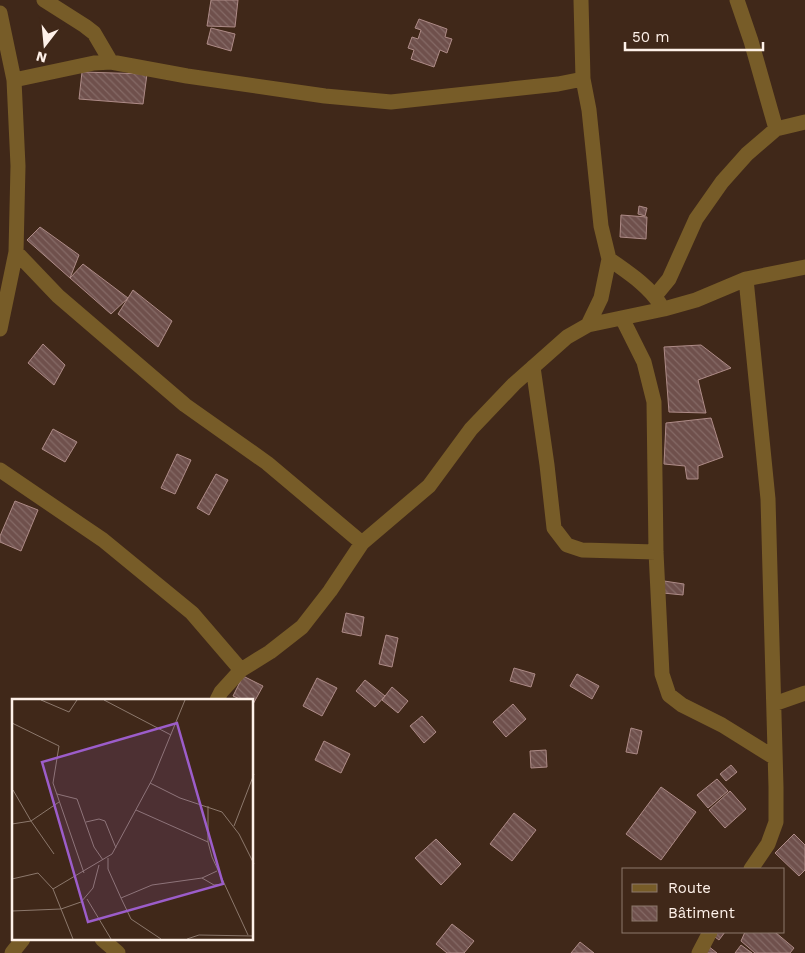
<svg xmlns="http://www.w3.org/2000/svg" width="805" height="953" font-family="'Work Sans',sans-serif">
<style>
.building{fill:url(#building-back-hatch);stroke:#ae8b87}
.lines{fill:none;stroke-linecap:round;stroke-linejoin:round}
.street{stroke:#775c28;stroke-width:15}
.inset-road{fill:none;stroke:#8c786c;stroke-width:1}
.view{fill:#9c5dca;fill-opacity:0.15;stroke:#9c5dca;stroke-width:2.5}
.inset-edge{fill:none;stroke:#fef1e9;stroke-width:2.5}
</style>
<defs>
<pattern id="building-back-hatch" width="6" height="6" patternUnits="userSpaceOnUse" patternTransform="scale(1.25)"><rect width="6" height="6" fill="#6f504c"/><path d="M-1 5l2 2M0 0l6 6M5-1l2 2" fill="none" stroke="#856a66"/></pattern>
</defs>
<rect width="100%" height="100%" fill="#402819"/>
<path class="building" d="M211,0H238L235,27L207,26Z
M419,19L447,29L445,37L452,39L447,53L440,50L434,67L411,59L414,50L408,48L412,37L418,39L421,30L415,28Z
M211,28L235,34L231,51L207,44Z
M82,72L147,74L143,104L79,99Z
M639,206L647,208L645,216L638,214Z
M621,215L647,217L646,239L620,237Z
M40,227L79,255L70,278L27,240Z
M83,264L128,298L111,314L70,278Z
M133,290L172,321L158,347L118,314Z
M43,344L65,365L54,385L28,363Z
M701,345L731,368L698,380L706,413L669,412L664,347Z
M711,418L723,457L698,466V479H687L685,466L664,464L666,423Z
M53,429L77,442L65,462L42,449Z
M177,454L191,460L175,494L161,488Z
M216,474L228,480L209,515L197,508Z
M15,501L38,510L21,551L0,542V536Z
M664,581L684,584L683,595L663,593Z
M346,613L364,617L361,636L342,632Z
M386,635L398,638L392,667L379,664Z
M514,668L535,674L531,687L510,681Z
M577,674L599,686L592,699L570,686Z
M243,676L263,686L252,706V700H242L233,696Z
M317,678L337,688L322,716L303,706Z
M365,680L385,696L375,707L356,691Z
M392,687L408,701L398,713L382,700Z
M513,704L526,719L506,737L493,722Z
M422,716L436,732L424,743L410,726Z
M631,728L642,731L637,754L626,752Z
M324,741L350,754L341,773L315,760Z
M546,750L547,767L531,768L530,751Z
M731,765L737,772L726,781L720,774Z
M717,779L728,791L708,808L697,795Z
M661,787L696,812L661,860L626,834Z
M730,791L746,809L725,828L709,810Z
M514,813L536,830L512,861L490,844Z
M794,834L805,845V870L799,876L775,853Z
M436,839L461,864L441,885L415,858Z
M452,924L474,941L464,953H447L436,944Z
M712,932H725L719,940L711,934Z
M745,932H775L794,948L790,953H755L741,941Z
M580,942L594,953H571Z
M741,945L752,953H735Z
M708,946L717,953H703Z"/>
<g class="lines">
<path class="street" d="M44,0L85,26L94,33L111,62
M581,0L583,79
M737,0L751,41L776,129
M0,13L14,80L18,166L16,252L0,329
M14,80L94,63L111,62L187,76L325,96L391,102L558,84L583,79L589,110L601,226L609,259L601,298L588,325
M16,252L58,296L185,405L267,463L362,543
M609,259C627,272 648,285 660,304
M746,279L768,499L776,787V822L768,844L751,869
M655,296L669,279L696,219L722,182L747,154L776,129L805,122
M622,318L644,362L654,402L656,552L662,674L669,695L682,705L722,725L775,758
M533,367L547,465L554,528L567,545L582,550L656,552
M0,470L103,540L192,613L241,670
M217,700L221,692L241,670L270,652L302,627L330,591L362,543L429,486L471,429L514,384L567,337L588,325L664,309L696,300L746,279L805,267
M774,704L805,693
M102,939L118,953
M12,953L23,939
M699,953L710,932"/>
</g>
<g transform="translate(12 699)">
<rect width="241" height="241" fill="#402819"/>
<path class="inset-road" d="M29,1L57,13L65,1M92,1L159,36M0,24L47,47L41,84L72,174M138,84L168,99L210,113L227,135L242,165M1,91L19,122L47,103M45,95L65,100L82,148L91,161M196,107V143L200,158L236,236M124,111L196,143M74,123L87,120L93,122L104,149M0,125L19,122L42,155M222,127L242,75M96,159V170L109,199L140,186L190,179L205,172M190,179L202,186L212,185M0,180L26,174L41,190M109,199L119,220L149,240M75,200L99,240M0,212L49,210L69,203L81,189L87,166M61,240L41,190L100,155L141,79L173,1M175,240L187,236L242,237"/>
<path class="view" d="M165,24L211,185L76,223L30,63Z"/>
<rect width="241" height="241" class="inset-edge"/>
</g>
<rect x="622" y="868" width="162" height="65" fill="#402819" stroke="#8c786c"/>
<rect x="632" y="884" width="25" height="8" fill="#775c28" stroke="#8c786c"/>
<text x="668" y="893" font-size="15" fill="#fef1e9">Route</text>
<rect x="632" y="906" width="25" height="15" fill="url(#building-back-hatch)" stroke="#8c786c"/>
<text x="668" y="918" font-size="15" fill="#fef1e9">Bâtiment</text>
<g transform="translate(45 45) rotate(196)" stroke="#402819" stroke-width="4" paint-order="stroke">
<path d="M0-4L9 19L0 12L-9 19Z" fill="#fef1e9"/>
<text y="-8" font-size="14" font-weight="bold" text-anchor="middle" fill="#fef1e9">N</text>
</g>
<path d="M625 42v8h138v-8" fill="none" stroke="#fef1e9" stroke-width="2.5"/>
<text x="632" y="42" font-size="15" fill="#fef1e9" stroke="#402819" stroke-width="4" paint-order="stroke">50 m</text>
</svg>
